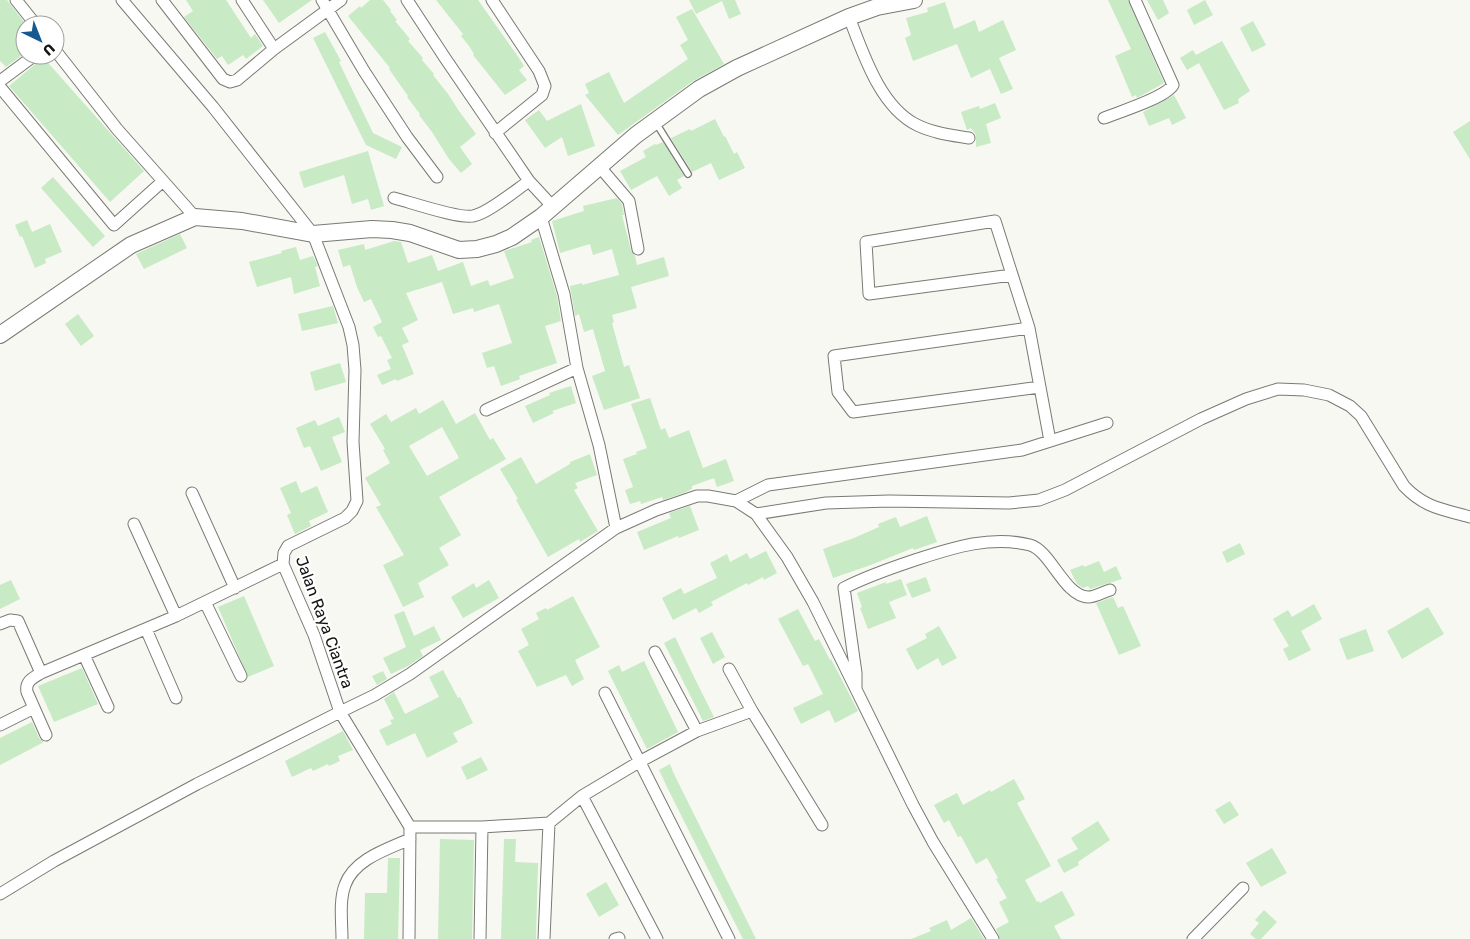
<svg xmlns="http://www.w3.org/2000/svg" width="1470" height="939" font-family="Rubik,sans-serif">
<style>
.building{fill:#c8eac4;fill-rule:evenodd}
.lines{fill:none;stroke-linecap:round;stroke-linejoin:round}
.lane-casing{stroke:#797a74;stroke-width:8}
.street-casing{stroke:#797a74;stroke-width:13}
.secondary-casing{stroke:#797a74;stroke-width:18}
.lane{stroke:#fff;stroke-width:5.5}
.street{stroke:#fff;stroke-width:11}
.secondary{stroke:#fff;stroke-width:16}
.labels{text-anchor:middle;stroke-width:4.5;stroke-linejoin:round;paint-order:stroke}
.street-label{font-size:16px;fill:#141512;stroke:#fff}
</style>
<rect width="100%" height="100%" fill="#f7f8f1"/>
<path class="building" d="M0,0H7L25,23V53L6,67L0,61Z
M186,0H226L251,38L255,34L263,46L246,59L243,55L228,65L222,56L217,59L184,17L193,11Z
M263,0H312L279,23Z
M370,0H383L391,10L390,11L397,20L395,21L410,39L408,41L423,58L422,60L434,74L433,75L448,94L459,111L476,134L460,147L472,164L461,173L449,159L432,132L419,115L420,114L407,97L408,96L389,69L390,68L348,16L360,6L361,8Z
M436,0H478L519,58L524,66L519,70L527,80L505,95L473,55L474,54L469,46L461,36L463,34Z
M689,0H735L741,14L729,19L722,1L696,14Z
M1108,0H1128L1164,83L1137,98L1136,95L1132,97L1115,56L1131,49Z
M1147,0H1163L1169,13L1158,20Z
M1205,0L1213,15L1194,25L1187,10Z
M945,2L954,29L975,20L979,32L1003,20L1016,50L999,58L1013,89L1001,94L990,69L971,78L957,44L913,61L905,38L911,35L906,18L928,12L927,8Z
M692,9L724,64L693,81L618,135L585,95L589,93L585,84L609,72L624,103L688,59L680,45L688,40L676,17Z
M1253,21L1266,45L1252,52L1240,28Z
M325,32L341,61L339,62L373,133L402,147L396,159L366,145L313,38Z
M1222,41L1250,91L1238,99L1239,103L1224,110L1199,63L1187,70L1180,58L1193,50L1196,55Z
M42,56L144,171L110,202L9,86L39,61Z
M1174,95L1186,118L1172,125L1169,118L1149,126L1143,112Z
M995,103L1001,118L986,124L991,143L976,147V135L971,128L967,130L961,112L979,106L980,109Z
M581,104L595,146L568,156L562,137L545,148L525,120L539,110L547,121Z
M715,119L724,137L725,136L734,154L737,152L745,168L719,180L711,163L692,172L671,138L690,129L691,131Z
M1470,121V159L1453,132Z
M663,142L684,176L677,180L682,188L669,196L657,176L631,190L620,171L646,157L643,151L655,144L656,145Z
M368,151L384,206L371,210L368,199L352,204L344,175L304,188L299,172Z
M53,177L105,236L93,247L41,188Z
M617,198L622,204L624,215H622L631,250L635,256L637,265L664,257L669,276L631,287L637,308L612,315L614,322L612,323L624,367L629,365L640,398L604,410L592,376L605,371L593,329L584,332L579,314L575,316L570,286L582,283V285L619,275L612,249L593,255L590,244L560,253L552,221L584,211L583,206Z
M27,220L32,232L50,224L62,252L45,259L46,263L35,268L22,236L20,237L15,225Z
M180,234L187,248L144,269L136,254Z
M539,237L557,296L561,321L545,326L557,363L519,376L520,379L501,386L494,366L487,368L482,353L512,343L499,304L474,312L473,308L453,314L442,282L406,293L418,320L402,328L409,342L402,345L414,374L397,381L396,379L382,385L377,375L391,369L387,360L392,358L381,336L378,337L373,327L382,322L371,299L364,302L357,287L350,265L343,267L338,250L364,244L365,250L394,241L401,242L408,263L432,255L438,271L463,262L471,286L488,280L490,286L514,278L504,251L532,242L531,240Z
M296,247L300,260L313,256L318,266L315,267L320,286L294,294L291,277L257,287L249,262L282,253L281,251Z
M333,306L338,323L302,331L298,314Z
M78,314L94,336L81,346L65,324Z
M340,363L346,382L315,391L310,372Z
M571,386L576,403L552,411L554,413L533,423L525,406L550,395L549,393Z
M650,398L661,430L665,428L669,438L689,430L703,468L726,459L734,481L717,487L714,478L692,486V489L684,493L663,500L662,497L641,504L640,501L630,504L625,490L633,487L623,459L637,454L636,452L647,448L631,404Z
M443,400L456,424L475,413L490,440L493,438L506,459L439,497L461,535L439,548L449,565L418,583L424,597L403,607L383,565L404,555L376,507L381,505L365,478L390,463L383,450L385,449L370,424L386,414L391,422L416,408L419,414ZM442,427L459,458L427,476L409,446Z
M339,417L345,432L332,437L342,462L321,471L310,446L304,448L296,428L315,420L318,426Z
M590,454L597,475L575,483L578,488L574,490L598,531L580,542L579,539L548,557L516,500L518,499L500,469L521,457L536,484L570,464V462Z
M296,481L301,493L317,486L328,512L309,521L311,526L295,534L287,515L291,513L280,488Z
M690,506L699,530L679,538L678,536L644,550L637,532L671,518L669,513Z
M927,516L937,542L914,550L913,548L868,566L833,578L823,549L854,538L879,527L878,524L896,517L900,527Z
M1240,543L1245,554L1227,563L1222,552Z
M766,551L777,573L764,580L763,577L748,585L747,583L711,602L713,605L699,613L696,608L673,620L662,598L681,588L684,594L717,578L710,563L727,554L730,562L747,553L750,559Z
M1099,561L1104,572L1116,566L1122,579L1090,589L1088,586L1083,588L1077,584L1070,570L1083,565L1084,567Z
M926,577L931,591L912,598L906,584Z
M901,579L907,595L889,602L896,618L868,629L860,608L862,607L857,593L886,582V584Z
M11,580L20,599L0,609V585Z
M489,580L499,598L463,618L451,597L474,583L476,588Z
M244,596L274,666L248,677L218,607Z
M573,596L600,647L575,660L584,679L572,686L566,675L537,687L518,651L529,645L521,629L539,619L536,613L546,608L547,610Z
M1113,597L1118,608L1123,606L1141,646L1119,655L1096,603Z
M1314,604L1322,619L1301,631L1311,650L1289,661L1283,649L1289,646L1273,619L1288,610L1292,617Z
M1428,607L1444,634L1402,659L1387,631Z
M798,609L815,641L819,639L830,660L831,659L858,711L835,723L829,710L801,724L793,708L823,694L808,664L803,666L778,619Z
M404,611L414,636L434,626L441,640L420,650L423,656L408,666L391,674L383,658L406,647L394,615Z
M939,626L957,658L942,666L938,658L917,670L906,649L927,638L925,634Z
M1366,629L1374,651L1347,660L1339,639Z
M712,632L725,657L713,664L700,638Z
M675,637L695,679L714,717L703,721L664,643Z
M644,661L678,732L647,749L608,671L619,665L622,672Z
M82,668L98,704L54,722L38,686Z
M443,670L458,698L460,697L473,723L453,733L458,742L427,758L415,733L387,746L379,730L392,724L390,720L394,719L384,699L394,692L405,714L439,697L429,677Z
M383,671L387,679L377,685L372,676Z
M32,722L39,738L44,742L0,765V738Z
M343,731L353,750L338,756L340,761L329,766L328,764L313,771L311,768L292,777L285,761Z
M481,757L488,770L467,780L461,767Z
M670,764L673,772L756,939H743L667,787L659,770Z
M1014,779L1025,799L1017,803L1051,866L1025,880L1037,902L1039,901L1040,903L1062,891L1075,915L1054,926L1061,939H1000L996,929L1009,922L999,902L1007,898L996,879L998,878L987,858L976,864L961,836L958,837L949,820L944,823L934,805L957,793L963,805L990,790L991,792Z
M1230,801L1239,815L1224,824L1215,810Z
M1098,821L1110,840L1078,862L1079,865L1064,873L1057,860L1078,849L1071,838Z
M440,839L474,840L472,939H438Z
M504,839H516L515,862L538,863L536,939H501Z
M1272,848L1287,873L1261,887L1246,863Z
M388,858H400L398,939H364L365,893H387Z
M606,882L619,905L599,917L586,894Z
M1264,910L1277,922L1261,939H1256L1250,934L1259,923L1255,920Z
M971,918L984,939H911L931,931L929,928L947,920L951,930Z"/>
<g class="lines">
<defs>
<path id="lane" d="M656,123L688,174"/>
<path id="street" d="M16,0L36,25
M162,0L223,79L230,82L237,80L274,49L341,0
M242,0L274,49
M322,0L364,71L407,137L437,177
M407,0L445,58L529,181L553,207
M492,0L539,71L545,86L542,95L495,133
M849,17C863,53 880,107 917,125C933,133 951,135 969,138
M55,50L117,129L195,217
M0,81L35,55
M0,87L114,225L163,181
M1104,118C1119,112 1165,98 1173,85L1135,0
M599,166L629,201L638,249
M394,198C410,202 459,219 473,216C487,214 516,190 529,181
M541,217L564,294L577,368L599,445L616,528
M1012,275L869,294L866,242L995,221L1029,328L1050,441
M1029,328L834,356L838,392L853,412L1040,387
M486,410L577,368
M192,493L235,588
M736,501L768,485L1022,450L1107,423
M756,514L826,503L889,501L1009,503L1039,500L1065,490L1201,419L1246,399L1278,389L1304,390L1329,395L1350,406L1361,416L1404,486C1425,508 1442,509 1470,517
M134,524L176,616
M205,602L241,676
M0,624L10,620L18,621L41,673
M146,629L176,698
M655,652L697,731
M84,655L108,707
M729,669L752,711L822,825
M856,688V673L844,588C867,576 891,568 915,560C952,548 990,535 1030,545C1051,551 1064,596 1088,597C1095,597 1103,592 1110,590
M605,693L729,939
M0,725L34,708
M46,735L27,692C25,681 33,678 41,673L176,616L283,564
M582,796L657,939
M410,827H482L549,823
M0,894L54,861L197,784L340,712L314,635L283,564L284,553L288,546L345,518L352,511L357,501L353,442L355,370L353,345L349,327L313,234L213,107L122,0
M342,939C342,922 339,901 345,885C354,859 388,849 410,839
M409,939L410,827L340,712L375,695L410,674L616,528L656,510L697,496H708L736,501L756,514L787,557L813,602L913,805L933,842L993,939
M480,939L482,827
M544,939L549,823L582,796L639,762L697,731L752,711
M615,939L619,938
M1193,939L1243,888"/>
<path id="secondary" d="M0,335L131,245L195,217L242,221L313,234L372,229L392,230L410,233L459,250L477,249L496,244L512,237L541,217L636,135L699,89L737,68L849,17L877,7L914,0"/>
</defs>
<use href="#lane" class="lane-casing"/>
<use href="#street" class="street-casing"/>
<use href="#secondary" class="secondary-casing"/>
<use href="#lane" class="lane"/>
<use href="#street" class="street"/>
<use href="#secondary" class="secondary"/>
</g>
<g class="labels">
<g class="street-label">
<text transform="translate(325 622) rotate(70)" y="6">Jalan Raya Ciantra</text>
</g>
</g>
<g transform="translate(40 40) rotate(137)"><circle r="24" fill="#ffffff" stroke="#a1a1a0"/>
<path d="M0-4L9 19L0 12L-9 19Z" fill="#15598e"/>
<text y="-8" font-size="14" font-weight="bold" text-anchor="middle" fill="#141512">U</text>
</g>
</svg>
